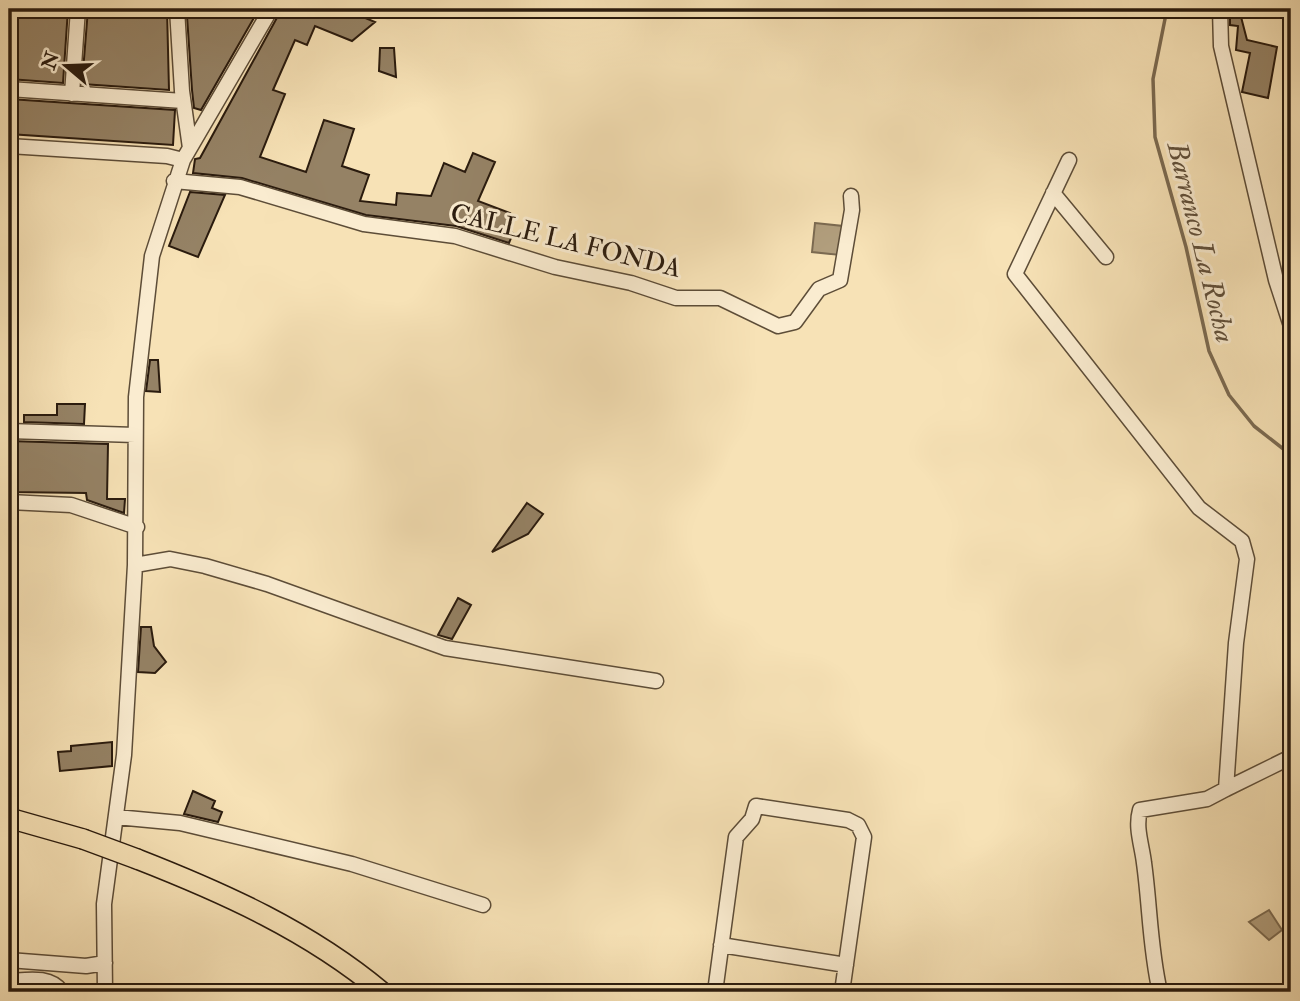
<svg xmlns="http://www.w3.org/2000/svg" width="1300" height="1001" font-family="'IM FELL Double Pica',serif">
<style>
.water{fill:#b19e7d;stroke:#7b6a51;stroke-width:2}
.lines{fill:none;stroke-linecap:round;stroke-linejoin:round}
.stream{stroke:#7b6a51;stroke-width:3.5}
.building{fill:#958265;stroke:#2a1b0e;stroke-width:2}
.minor-casing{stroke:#5d4d38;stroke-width:17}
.major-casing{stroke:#2a1b0e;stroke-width:22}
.minor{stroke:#faecd0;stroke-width:14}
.major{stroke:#f7e2b6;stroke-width:19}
.major-bridge-casing{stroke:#2a1b0e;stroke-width:22;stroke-linecap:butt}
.major-bridge{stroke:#f7e2b6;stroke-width:19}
.labels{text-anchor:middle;stroke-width:6;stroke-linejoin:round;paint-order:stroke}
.street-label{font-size:26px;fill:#2a1b0e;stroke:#faecd0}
.water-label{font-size:28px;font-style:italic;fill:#604f3a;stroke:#faecd0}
</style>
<rect width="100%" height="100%" fill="#f7e2b6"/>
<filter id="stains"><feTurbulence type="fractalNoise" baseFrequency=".00286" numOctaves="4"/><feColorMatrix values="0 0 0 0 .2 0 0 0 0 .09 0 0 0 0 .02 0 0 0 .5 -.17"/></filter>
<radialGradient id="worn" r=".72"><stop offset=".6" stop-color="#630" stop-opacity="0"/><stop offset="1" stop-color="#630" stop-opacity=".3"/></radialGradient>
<path class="water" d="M815,223L843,226L840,255L812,252Z
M1269,910L1282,930L1269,940L1249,922Z"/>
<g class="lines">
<path class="stream" d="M1167,9L1153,79L1155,137L1186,247L1209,351L1229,395L1254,426L1291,455"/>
</g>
<path class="building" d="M9,9H68L63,83L9,79Z
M88,9H167L169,90L82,84Z
M194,9H259L201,110L194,108L192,90L187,16Z
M288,9L317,16L325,9H344L375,22L352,41L315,26L307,45L295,40L273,90L285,94L260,157L306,172L324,120L354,129L342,166L369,175L360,201L396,205L397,193L431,196L444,163L465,172L473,153L495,162L478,201L510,213L504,229L513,233L509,243L456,226L366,215L242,178L193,173L195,159L200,158L279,14L285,16Z
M1230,12L1240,13L1247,40L1277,47L1268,98L1242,92L1250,53L1236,50L1238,26L1230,25Z
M380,48H394L396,77L379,71Z
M9,99L175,110L173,145L9,134Z
M190,192L225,195L198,257L169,246Z
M150,360H158L160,392L146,391Z
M57,404H85L84,424L24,422V415H57Z
M9,441L108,444L107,499H125L124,513L87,500L86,493L9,492Z
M527,503L543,514L528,534L492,552Z
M458,598L471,605L452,639L438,635Z
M141,627H151L154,646L166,662L155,673L138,672Z
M112,742V766L60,771L58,752L71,751V746Z
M193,791L215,801L212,808L222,812L218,822L184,814Z"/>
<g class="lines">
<defs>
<path id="minor" d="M177,9L182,91L190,148
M1220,9L1221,46L1276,280L1291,326
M9,89L183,101
M72,94L78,9
M9,146L167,156L183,160
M1069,160L1015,274L1199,508L1242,541L1247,559L1236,643L1226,789L1207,799L1140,810C1135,828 1142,845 1144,863C1150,906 1150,950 1160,992
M174,181L240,187L364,224L455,236L555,267L631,283L676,298H720L778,326L795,322L819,289L840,280L852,210L851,196
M1053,193L1106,257
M9,431L135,435
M9,502L71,505L137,527
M135,565L170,559L205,566L267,584L445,648L656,681
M1226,789L1291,757
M116,817L180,823L352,864L483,905
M721,945L846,965
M9,960L86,966L105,963
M9,981C27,980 50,975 62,992
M105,992L104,904L124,755L135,565L136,397L152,256L183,160L271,9
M715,992L736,837L752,819L756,806L848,820L858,825L864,837L842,992"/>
<path id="major" d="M9,818L83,839
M137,859C224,893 309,931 382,992"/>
</defs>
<use href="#minor" class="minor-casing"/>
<use href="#major" class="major-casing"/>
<use href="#minor" class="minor"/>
<use href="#major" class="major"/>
<defs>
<path id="major-bridge" d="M83,839L137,859"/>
</defs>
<use href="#major-bridge" class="major-bridge-casing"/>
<use href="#major-bridge" class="major-bridge"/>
</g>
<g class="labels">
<g class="street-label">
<text transform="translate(566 240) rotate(14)" y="9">CALLE LA FONDA</text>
</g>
<g class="water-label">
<text transform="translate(1202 242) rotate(76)" y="10">Barranco La Rocha</text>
</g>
</g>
<rect width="1300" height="1001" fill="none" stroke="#f7e2b6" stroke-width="35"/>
<rect x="10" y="10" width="1279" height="980" fill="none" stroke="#2a1b0e" stroke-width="3.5"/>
<rect x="18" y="18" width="1265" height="966" fill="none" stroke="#2a1b0e" stroke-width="2"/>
<g transform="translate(66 66) rotate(289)" stroke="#faecd0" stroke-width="5" paint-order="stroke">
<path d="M0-5L12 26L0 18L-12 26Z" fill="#2a1b0e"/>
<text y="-10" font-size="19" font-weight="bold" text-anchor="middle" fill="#2a1b0e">N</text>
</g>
<rect width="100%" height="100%" filter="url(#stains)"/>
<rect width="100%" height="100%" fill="url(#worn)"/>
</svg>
